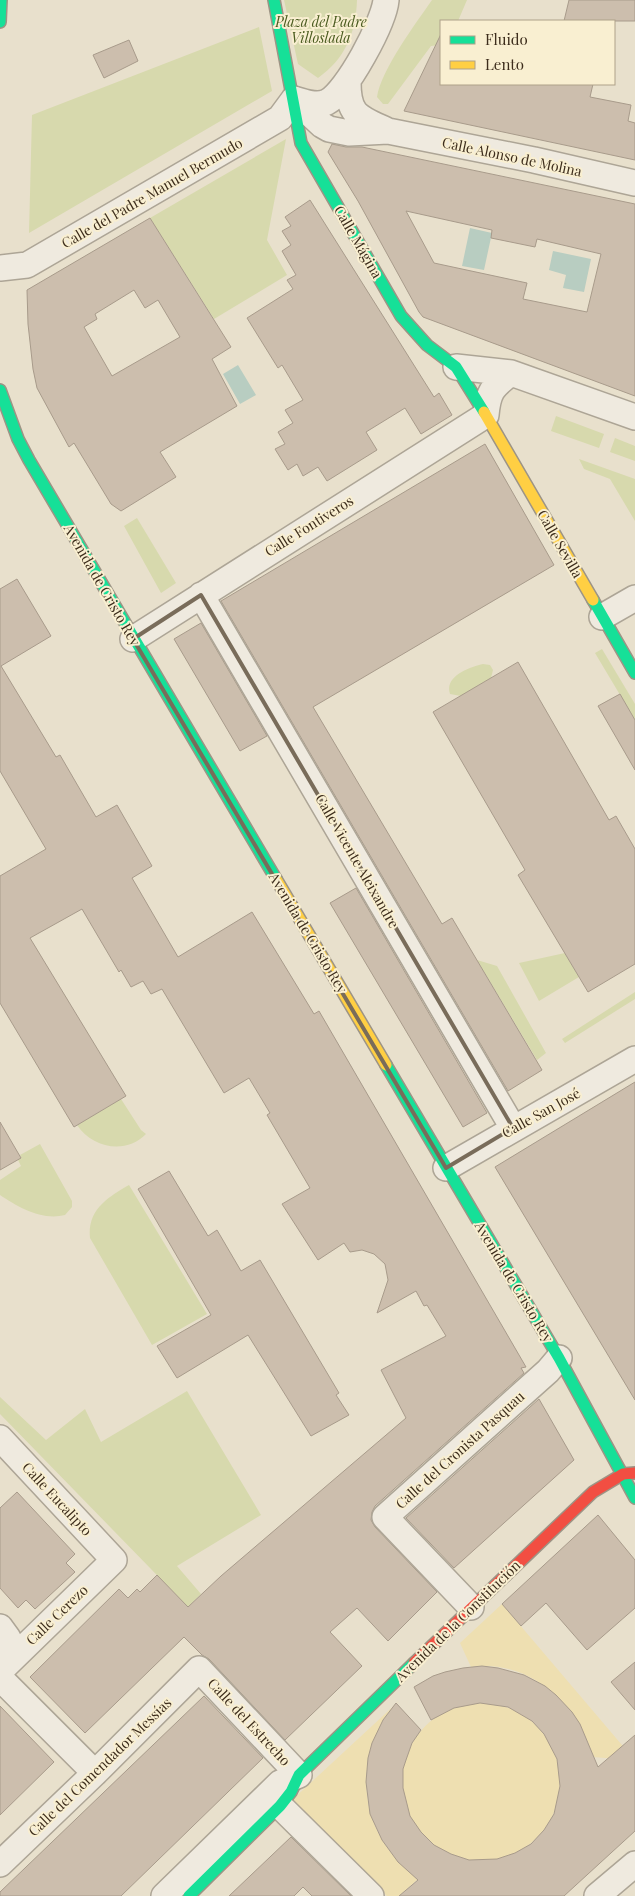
<svg xmlns="http://www.w3.org/2000/svg" width="635" height="1896" font-family="'Playfair Display',serif">
<style>
.green{fill:#d7d9ad}
.sand{fill:#eedfb1}
.water{fill:#b8cdc1}
.building{fill:#ccbead;stroke:#a89b8b;fill-rule:evenodd}
.lines{fill:none;stroke-linecap:round;stroke-linejoin:round}
.street-casing{stroke:#ada596;stroke-width:28}
.fast-casing{stroke:#9d9485;stroke-width:14}
.slow-casing{stroke:#9d9485;stroke-width:14}
.jam-casing{stroke:#9d9485;stroke-width:14}
.street{stroke:#efeadf;stroke-width:25}
.fast{stroke:#16e098;stroke-width:11}
.slow{stroke:#ffcf43;stroke-width:11}
.jam{stroke:#f24e42;stroke-width:11}
.marked{fill:none;stroke:#796c5a;stroke-width:4;stroke-linejoin:round}
.labels{text-anchor:middle;stroke-width:4;stroke-linejoin:round;paint-order:stroke}
.park-label{font-size:14px;font-style:italic;fill:#4b5c20;stroke:#f9efd1}
.street-label{font-size:14px;fill:#3d2d1c;stroke:#f9efd1}
</style>
<rect width="100%" height="100%" fill="#e8e0cc"/>
<path class="green" d="M284,0H357C356,33 345,59 318,78L298,64Z
M432,0H467L458,21H441V45L431,46L388,104H383L377,97C381,70 416,23 432,0Z
M259,27L272,91L29,233L32,115Z
M286,139L267,240L287,275L214,319L150,218Z
M556,416L604,434L599,448L551,431Z
M615,438L635,446V461L610,452Z
M579,459L635,479V521L610,479L584,469Z
M137,518L176,583L161,593L124,526Z
M602,649L635,704V720L595,653Z
M483,664L490,665L493,670L491,678L461,696L450,694C444,676 470,667 483,664Z
M565,953L579,977L539,1001L519,963Z
M477,960L497,966L546,1053L537,1060Z
M635,992V999L565,1043L562,1039Z
M121,1099L141,1130L146,1134C126,1155 92,1148 77,1125Z
M40,1144L72,1201V1207L65,1215C42,1221 18,1207 0,1195V1180L21,1166L18,1160L21,1158L20,1155Z
M129,1185L207,1314L152,1345L90,1238C87,1210 108,1197 129,1185Z
M187,1391L261,1515L177,1566L201,1594L188,1607L0,1414V1397L46,1440L85,1409L101,1442Z"/>
<path class="sand" d="M502,1604L633,1758L630,1760L593,1757C579,1705 529,1658 471,1667L460,1643Z
M399,1701C363,1740 355,1797 384,1843C393,1857 406,1868 418,1879L399,1896H387L291,1801Z
M402 1782a79 79 0 1 1 158 0a79 79 0 1 1-158 0Z"/>
<path class="water" d="M470,228L492,233L484,270L462,266Z
M553,251L591,259L584,292L563,288L566,275L549,270Z
M238,365L256,395L240,404L223,374Z"/>
<path class="building" d="M569,0H635V21H564Z
M441,34V84H593L590,97L631,105L628,121L635,123V160L404,111Z
M129,40L138,61L104,78L93,55Z
M332,144L346,147H362L635,204V396L423,317L419,312L358,201L328,152ZM406,211L492,230L491,238L535,247L537,239L601,254L587,312L523,299L527,283L434,263Z
M310,200L434,397L439,393L452,415L421,434L405,408L366,432L377,450L327,481L318,467L303,476L297,464L288,470L275,449L285,444L278,432L293,423L285,410L303,400L282,365L278,368L247,318L293,289L287,280L296,275L282,251L291,245L282,231L291,226L285,217Z
M150,218L231,347L212,359L237,406L160,452L176,477L121,511L111,504L74,443L69,447L37,388L33,369L28,324L27,290ZM134,290L145,308L158,300L180,337L112,376L84,327L97,319L95,314Z
M485,444L554,565L313,707L442,924L452,918L542,1070L508,1091L221,601Z
M17,579L51,636L1,666L56,757L60,755L96,817L117,805L152,866L132,878L178,957L252,912L314,1014L319,1011L526,1367L521,1368L524,1373L375,1506L372,1512L371,1520L375,1527L437,1592L388,1641L357,1608L330,1632L362,1666L285,1740L209,1659L202,1655L184,1637L85,1733L30,1677L119,1589L128,1598L137,1589L140,1592L157,1575L188,1607L221,1576L406,1418L381,1370L446,1336L427,1305L424,1306L416,1291L377,1313L388,1280L385,1264L374,1254L362,1250L350,1252L344,1243L318,1260L282,1204L310,1188L267,1115L270,1113L249,1078L224,1093L162,989L151,994L143,981L131,987L121,970L119,972L82,909L30,938L126,1096L74,1127L0,1003V876L46,849L0,771V589Z
M201,623L267,736L240,751L174,639Z
M518,662L609,820L616,816L635,849V964L588,992L518,875L525,870L433,712Z
M620,694L635,720V770L598,706Z
M356,888L487,1113L463,1127L330,903Z
M635,1082V1400L495,1167Z
M0,1122L21,1158L0,1170Z
M169,1171L208,1236L217,1230L241,1271L260,1260L339,1393L336,1395L349,1415L311,1436L248,1335L177,1378L157,1346L211,1315L138,1189Z
M539,1399L574,1460L454,1568L406,1518Z
M17,1492L75,1554L66,1563L75,1572L35,1609L26,1600L18,1608L0,1588V1508Z
M598,1515L635,1560V1608L587,1650L546,1603L521,1626L502,1604Z
M635,1662V1710L611,1682Z
M482,1666L498,1668L524,1675L545,1686L556,1695L572,1712L580,1724L598,1767L635,1735V1831L564,1896H399L418,1880L398,1862L382,1840L370,1814L366,1782L368,1758L372,1743L383,1720L396,1703L421,1730L412,1743L406,1760L403,1769V1788L410,1816L421,1832L434,1845L451,1854L469,1860L497,1859L515,1853L531,1844L544,1830L554,1814L560,1786L557,1759L544,1734L532,1721L508,1707L480,1703L454,1708L431,1720L414,1687L433,1676L445,1672L463,1668Z
M204,1696L263,1758L121,1896H0V1892Z
M0,1706L54,1762L0,1815Z
M291,1837L351,1896H312L303,1887L294,1896H229Z"/>
<g class="lines">
<defs>
<path id="street" d="M348,82C348,115 358,117 386,130
M294,99L322,125L329,129L349,133L388,131L534,160L635,183
M294,99C305,102 316,107 327,102C347,92 384,22 386,0
M0,268L27,265L280,118L294,99
M456,367L511,373L635,417
M201,595L513,1128
M602,617L635,598
M133,639L486,415C488,392 492,387 511,373
M446,1168L635,1059
M0,1438L114,1560L0,1671
M471,1607L385,1517L548,1371L559,1358
M0,1627L8,1638L10,1660
M0,1678L95,1773
M280,1806L371,1896
M0,1864L95,1773L199,1669L299,1775L280,1783L164,1896
M597,1896L635,1864"/>
<path id="fast" d="M274,0L301,143L401,316L427,345L456,367L484,412
M0,22L1,0
M0,390L18,439L29,460L276,879
M593,600L635,673
M386,1065L559,1358L635,1498
M189,1896L280,1806L291,1792L299,1775L414,1663"/>
<path id="slow" d="M484,412L593,600
M276,879L386,1065"/>
<path id="jam" d="M414,1663L593,1492L623,1474L635,1473"/>
</defs>
<use href="#street" class="street-casing"/>
<use href="#fast" class="fast-casing"/>
<use href="#slow" class="slow-casing"/>
<use href="#jam" class="jam-casing"/>
<use href="#street" class="street"/>
<use href="#fast" class="fast"/>
<use href="#slow" class="slow"/>
<use href="#jam" class="jam"/>
</g>
<path class="marked" d="M201,595L513,1128L446,1168L133,639Z"/>
<g class="labels">
<g class="park-label">
<text x="321" y="27">Plaza del Padre<tspan x="321" dy="16">Villoslada</tspan></text>
</g>
<g class="street-label">
<text transform="translate(512 157) rotate(12)" y="5">Calle Alonso de Molina</text>
<text transform="translate(152 193) rotate(-30)" y="5">Calle del Padre Manuel Bermudo</text>
<text transform="translate(358 242) rotate(60)" y="5">Calle Mágina</text>
<text transform="translate(309 526) rotate(-32)" y="5">Calle Fontiveros</text>
<text transform="translate(560 544) rotate(60)" y="5">Calle Sevilla</text>
<text transform="translate(102 585) rotate(60)" y="5">Avenida de Cristo Rey</text>
<text transform="translate(357 861) rotate(60)" y="5">Calle Vicente Aleixandre</text>
<text transform="translate(308 933) rotate(59)" y="5">Avenida de Cristo Rey</text>
<text transform="translate(541 1113) rotate(-29)" y="5">Calle San José</text>
<text transform="translate(514 1282) rotate(59)" y="5">Avenida de Cristo Rey</text>
<text transform="translate(460 1450) rotate(-42)" y="5">Calle del Cronista Pasquau</text>
<text transform="translate(57 1499) rotate(47)" y="5">Calle Eucalipto</text>
<text transform="translate(57 1615) rotate(-44)" y="5">Calle Cerezo</text>
<text transform="translate(458 1621) rotate(-44)" y="5">Avenida de la Constitución</text>
<text transform="translate(249 1722) rotate(47)" y="5">Calle del Estrecho</text>
<text transform="translate(100 1767) rotate(-44)" y="5">Calle del Comendador Messías</text>
</g>
</g>
<rect x="440" y="20" width="175" height="65" fill="#f9efd1" stroke="#aea189"/>
<rect x="450" y="36" width="25" height="8" fill="#16e098" stroke="#aea189"/>
<text x="485" y="45" font-size="15" fill="#3d2d1c">Fluido</text>
<rect x="450" y="61" width="25" height="8" fill="#ffcf43" stroke="#aea189"/>
<text x="485" y="70" font-size="15" fill="#3d2d1c">Lento</text>
</svg>
